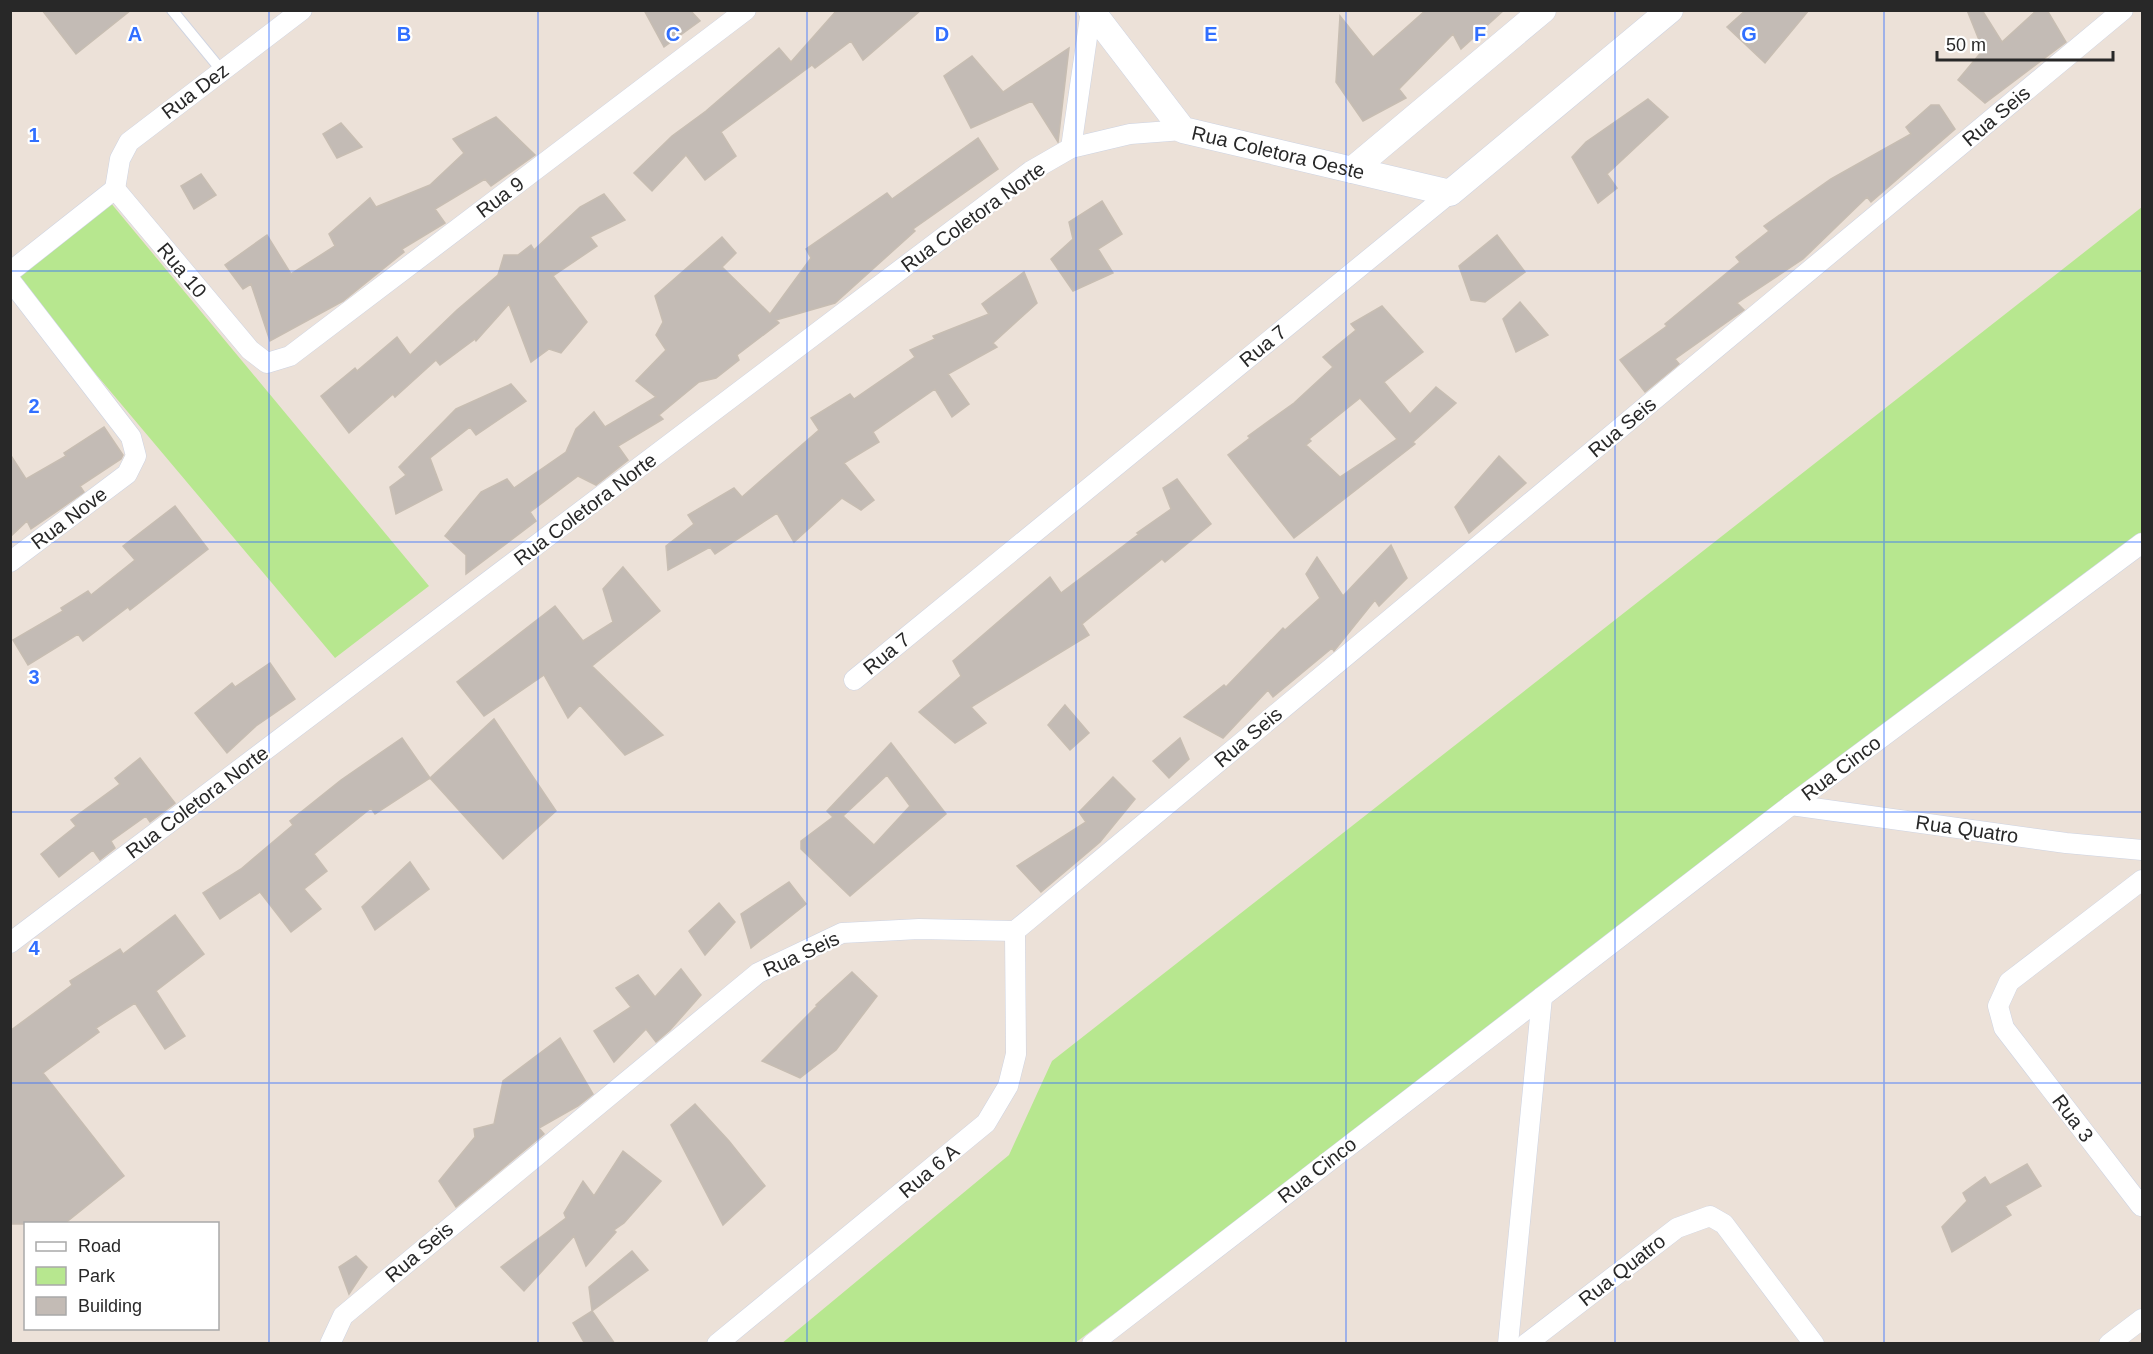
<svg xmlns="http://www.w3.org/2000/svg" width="2153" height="1354" font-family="Arial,sans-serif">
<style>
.green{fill:#b7e78f}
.building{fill:#c3bbb5;stroke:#c7bdb2;stroke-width:1.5;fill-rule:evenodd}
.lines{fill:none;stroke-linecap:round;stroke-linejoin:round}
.service-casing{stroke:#cdd3e2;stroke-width:12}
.minor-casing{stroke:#cdd3e2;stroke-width:21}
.tertiary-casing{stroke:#cdd3e2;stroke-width:27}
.service{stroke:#fff;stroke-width:10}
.minor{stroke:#fff;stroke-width:20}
.tertiary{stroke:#fff;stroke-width:26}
.grid{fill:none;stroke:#316fff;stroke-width:1.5;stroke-opacity:0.55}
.labels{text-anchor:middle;stroke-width:4.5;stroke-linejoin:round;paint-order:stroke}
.street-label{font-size:20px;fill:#282828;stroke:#fff}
.grid-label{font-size:20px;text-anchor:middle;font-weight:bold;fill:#316fff;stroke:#fff;stroke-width:4.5;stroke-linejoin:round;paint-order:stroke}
</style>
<rect width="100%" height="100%" fill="#ece1d8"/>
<path class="green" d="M110,202L429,586L335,658L15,278Z
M2142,207V549L1075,1343L781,1344L1009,1155L1052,1061Z"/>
<path class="building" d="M42,10H131L76,54Z
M644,10H690L700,21L664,47Z
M837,10H921L863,60L851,41L815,68L812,65L721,132L736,156L705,180L686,155L652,191L634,173L672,136L706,111L779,48L791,62Z
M1426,10H1504L1461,49L1453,34L1399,89L1406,98L1363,121L1336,82L1340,16L1373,57Z
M1746,10H1809L1765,63L1727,27Z
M1967,10H1982L2002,42L2037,10H2047L2066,42L1985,103L1958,80L1983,50Z
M1069,48L1058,142L1032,101L971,128L944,76L972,56L1003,92Z
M1648,99L1668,117L1607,174L1617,188L1598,203L1572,157L1586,142Z
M1931,105H1939L1955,129L1871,202L1867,197L1803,259L1737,303L1744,310L1675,359L1679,364L1645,392L1620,360L1667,326L1665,324L1740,262L1736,257L1769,231L1764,226L1831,179L1911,134L1906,127Z
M496,117L535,155L491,186L485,179L435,209L445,223L402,249L404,252L343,301L270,341L251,284L243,289L225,265L267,235L291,274L335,246L329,234L370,198L376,207L430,185L464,153L453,139Z
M341,123L362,147L337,158L323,134Z
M978,138L998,169L913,229L915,231L835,303L776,320L779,323L737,355L739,360L716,378L699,382L659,415L663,419L618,446L628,460L596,485L578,476L530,512L536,521L466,574V555L445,536L481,492L507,479L514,488L566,452L576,429L594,412L605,427L656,397L636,381L666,350L656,335L663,322L655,296L722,237L736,253L722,267L770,314L811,258L806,249L887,193L892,199Z
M201,174L216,195L194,209L181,186Z
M604,194L625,220L590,237L597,246L553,276L587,322L561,353L549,349L531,362L509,304L476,341L475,339L440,365L436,360L395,397L393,394L349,433L321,396L355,368L357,371L397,337L410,355L457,310L498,275L504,255H518L531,245L534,250L580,207Z
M1102,201L1122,234L1098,249L1113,273L1073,291L1051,259L1073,239L1069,222Z
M1497,235L1525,272L1485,302L1471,300L1459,266Z
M1024,272L1037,303L993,343L997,347L948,374L969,404L952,417L935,389L873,432L879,442L844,463L874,500L861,510L842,498L794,542L777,513L715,554L710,547L668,570L666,546L694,524L688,515L734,488L742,497L819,430L811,418L850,394L854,399L915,357L910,350L935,339L933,336L989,314L982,304Z
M1520,302L1548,335L1516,352L1503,319Z
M1382,306L1423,352L1384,382L1410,414L1436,387L1456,403L1413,442L1415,444L1294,538L1228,455L1250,438L1248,436L1294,403L1333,367L1323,357L1356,330L1351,324ZM1360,398L1397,439L1340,477L1306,445L1311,441L1309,439Z
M511,384L526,401L476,435L470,427L430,458L442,490L396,514L390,487L406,475L399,467L456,409Z
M104,427L123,455L121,459L80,486L84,492L63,507L31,529L27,521L10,537V454L26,479L66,456L64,453Z
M1499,456L1526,483L1469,533L1455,507Z
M1177,479L1211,524L1165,562L1162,559L1082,624L1089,635L971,707L986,723L955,743L919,712L961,676L953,661L1050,577L1061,593L1139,534L1137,533L1171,509L1163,488Z
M175,506L208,549L130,610L128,607L83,641L78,634L28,665L13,640L63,611L61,608L88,591L91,595L135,560L123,546Z
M1391,545L1407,578L1379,606L1375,600L1334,651L1332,648L1273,697L1268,690L1223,738L1184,717L1224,685L1226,687L1283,628L1285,630L1320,598L1306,574L1317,557L1343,596Z
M623,567L660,611L592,666L663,735L625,755L580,705L568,718L544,675L484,716L457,682L555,606L583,641L613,622L603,589Z
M270,663L295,699L256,726L227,753L195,713L232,683L235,687Z
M1065,705L1089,733L1070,750L1048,725Z
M494,719L556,811L503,859L430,778Z
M402,738L430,778L375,814L371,808L314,854L327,871L304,889L321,909L291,932L260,892L220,919L203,893L241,869L293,825L290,821L341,780Z
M1180,738L1189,759L1169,778L1153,761Z
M891,743L946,814L850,896L801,849V841L833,817L827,811ZM887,775L910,806L874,845L843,816Z
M140,758L175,803L150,822L146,816L111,841L115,848L100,860L93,850L59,877L41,854L76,826L71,820L120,784L115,778Z
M1113,777L1135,799L1100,842L1041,892L1017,866L1086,822L1079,812Z
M410,862L429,889L375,930L362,907Z
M789,882L806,904L751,948L741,914Z
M719,903L735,922L705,955L689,931Z
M175,915L204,954L156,991L185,1036L165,1049L135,1003L96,1028L99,1032L43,1073L124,1176L64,1224H10V1031L72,985L70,981L120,949L123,954Z
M681,969L701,995L670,1030L656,1042L646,1029L614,1062L594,1031L631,1007L616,988L638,975L655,997Z
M852,972L877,996L836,1050L800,1078L762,1061L817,1006L816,1005Z
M560,1038L593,1094L578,1106L539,1128L544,1134L456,1207L439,1181L475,1137L474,1129L494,1124L503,1081Z
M695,1104L729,1141L765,1186L723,1225L671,1125Z
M623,1151L661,1181L624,1223L614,1230L616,1232L586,1266L574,1236L524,1291L501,1267L566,1218L564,1213L583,1181L594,1196Z
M2027,1164L2041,1186L2005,1206L2011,1215L1952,1252L1942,1227L1967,1201L1963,1193L1985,1177L1990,1185Z
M632,1251L648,1270L592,1311L589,1287Z
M356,1256L367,1267L349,1294L339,1267Z
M592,1311L615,1344H585L573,1323Z"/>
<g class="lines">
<defs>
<path id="service" d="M172,10L222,71"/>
<g id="minor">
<path d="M1071,148L1091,10"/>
<path d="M115,189L250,350L267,363L290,356L746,10"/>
<path d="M115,189L120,159L129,142L302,10"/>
<path d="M10,272L115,189"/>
<path d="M10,280L131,437L136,456L127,474L10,562"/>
<path id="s1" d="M854,680L1450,193"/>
<path d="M1791,805L2066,843L2142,850"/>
<path d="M2142,880L2009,982L1998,1006L2004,1028L2141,1206L2142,1205"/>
<path d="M10,943L1031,171L1071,148L1130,134L1183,130"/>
<path d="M330,1344L343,1316L379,1286L758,973L842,933L919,929L1015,931L2123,10"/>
<path d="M717,1344L986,1123L1008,1086L1016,1054L1015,931"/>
<path d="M1092,1344L1791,805L2142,543"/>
<path d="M1508,1344L1542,997"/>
<path d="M1526,1344L1677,1228L1710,1216L1724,1224L1814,1344"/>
<path d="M2109,1344L2142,1319"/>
</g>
<g id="tertiary">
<path id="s2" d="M1091,10L1183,130L1450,193L1670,10"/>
<path d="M1352,170L1543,10"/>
</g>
</defs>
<use href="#service" class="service-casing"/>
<use href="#minor" class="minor-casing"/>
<use href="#tertiary" class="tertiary-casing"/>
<use href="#service" class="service"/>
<use href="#minor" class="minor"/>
<use href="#tertiary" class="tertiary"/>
</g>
<path class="grid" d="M269,10V1344M538,10V1344M807,10V1344M1076,10V1344M1346,10V1344M1615,10V1344M1884,10V1344M10,271H2142M10,542H2142M10,812H2142M10,1083H2142"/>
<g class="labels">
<g class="street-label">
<text transform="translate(195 91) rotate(-37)" y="7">Rua Dez</text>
<text transform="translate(1996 116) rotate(-40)" y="7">Rua Seis</text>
<text dy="7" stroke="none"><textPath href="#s2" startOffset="249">Rua Coletora Oeste</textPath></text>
<text transform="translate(500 197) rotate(-37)" y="7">Rua 9</text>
<text transform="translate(973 217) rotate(-36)" y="7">Rua Coletora Norte</text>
<text transform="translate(182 270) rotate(50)" y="7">Rua 10</text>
<text dy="7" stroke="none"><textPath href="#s1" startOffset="528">Rua 7</textPath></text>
<text transform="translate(1622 427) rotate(-40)" y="7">Rua Seis</text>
<text transform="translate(585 509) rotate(-37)" y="7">Rua Coletora Norte</text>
<text transform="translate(69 518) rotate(-37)" y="7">Rua Nove</text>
<text dy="7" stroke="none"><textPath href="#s1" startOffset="42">Rua 7</textPath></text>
<text transform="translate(1248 737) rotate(-40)" y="7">Rua Seis</text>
<text transform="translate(1841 768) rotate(-37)" y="7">Rua Cinco</text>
<text transform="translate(197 802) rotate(-37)" y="7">Rua Coletora Norte</text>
<text transform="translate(1967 829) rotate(8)" y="7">Rua Quatro</text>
<text transform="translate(801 954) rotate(-25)" y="7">Rua Seis</text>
<text transform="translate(2073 1118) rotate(53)" y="7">Rua 3</text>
<text transform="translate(1317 1170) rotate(-38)" y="7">Rua Cinco</text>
<text transform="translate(929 1171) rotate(-40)" y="7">Rua 6 A</text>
<text transform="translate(419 1252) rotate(-40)" y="7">Rua Seis</text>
<text transform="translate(1622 1270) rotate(-38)" y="7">Rua Quatro</text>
</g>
</g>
<g class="grid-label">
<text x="135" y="41">A</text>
<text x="404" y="41">B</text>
<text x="673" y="41">C</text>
<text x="942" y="41">D</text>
<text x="1211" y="41">E</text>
<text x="1480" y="41">F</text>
<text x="1749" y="41">G</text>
<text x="34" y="142">1</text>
<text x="34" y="413">2</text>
<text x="34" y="684">3</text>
<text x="34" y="955">4</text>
</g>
<rect width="2153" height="1354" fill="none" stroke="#282828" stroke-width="24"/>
<rect x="24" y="1222" width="195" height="108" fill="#ffffff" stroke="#a9a9a9" stroke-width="1.5"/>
<rect x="36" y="1242" width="30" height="9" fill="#ffffff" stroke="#a9a9a9" stroke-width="1.5"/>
<text x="78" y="1252" font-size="18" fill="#282828">Road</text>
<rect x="36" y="1267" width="30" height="18" fill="#b7e78f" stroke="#a9a9a9" stroke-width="1.5"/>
<text x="78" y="1282" font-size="18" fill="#282828">Park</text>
<rect x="36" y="1297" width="30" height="18" fill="#c3bbb5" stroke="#a9a9a9" stroke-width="1.5"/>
<text x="78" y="1312" font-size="18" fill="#282828">Building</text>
<path d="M1937 51v9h176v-9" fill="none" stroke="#282828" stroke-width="3"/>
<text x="1946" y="51" font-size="18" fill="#282828" stroke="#ffffff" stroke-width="4.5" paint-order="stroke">50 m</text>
</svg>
